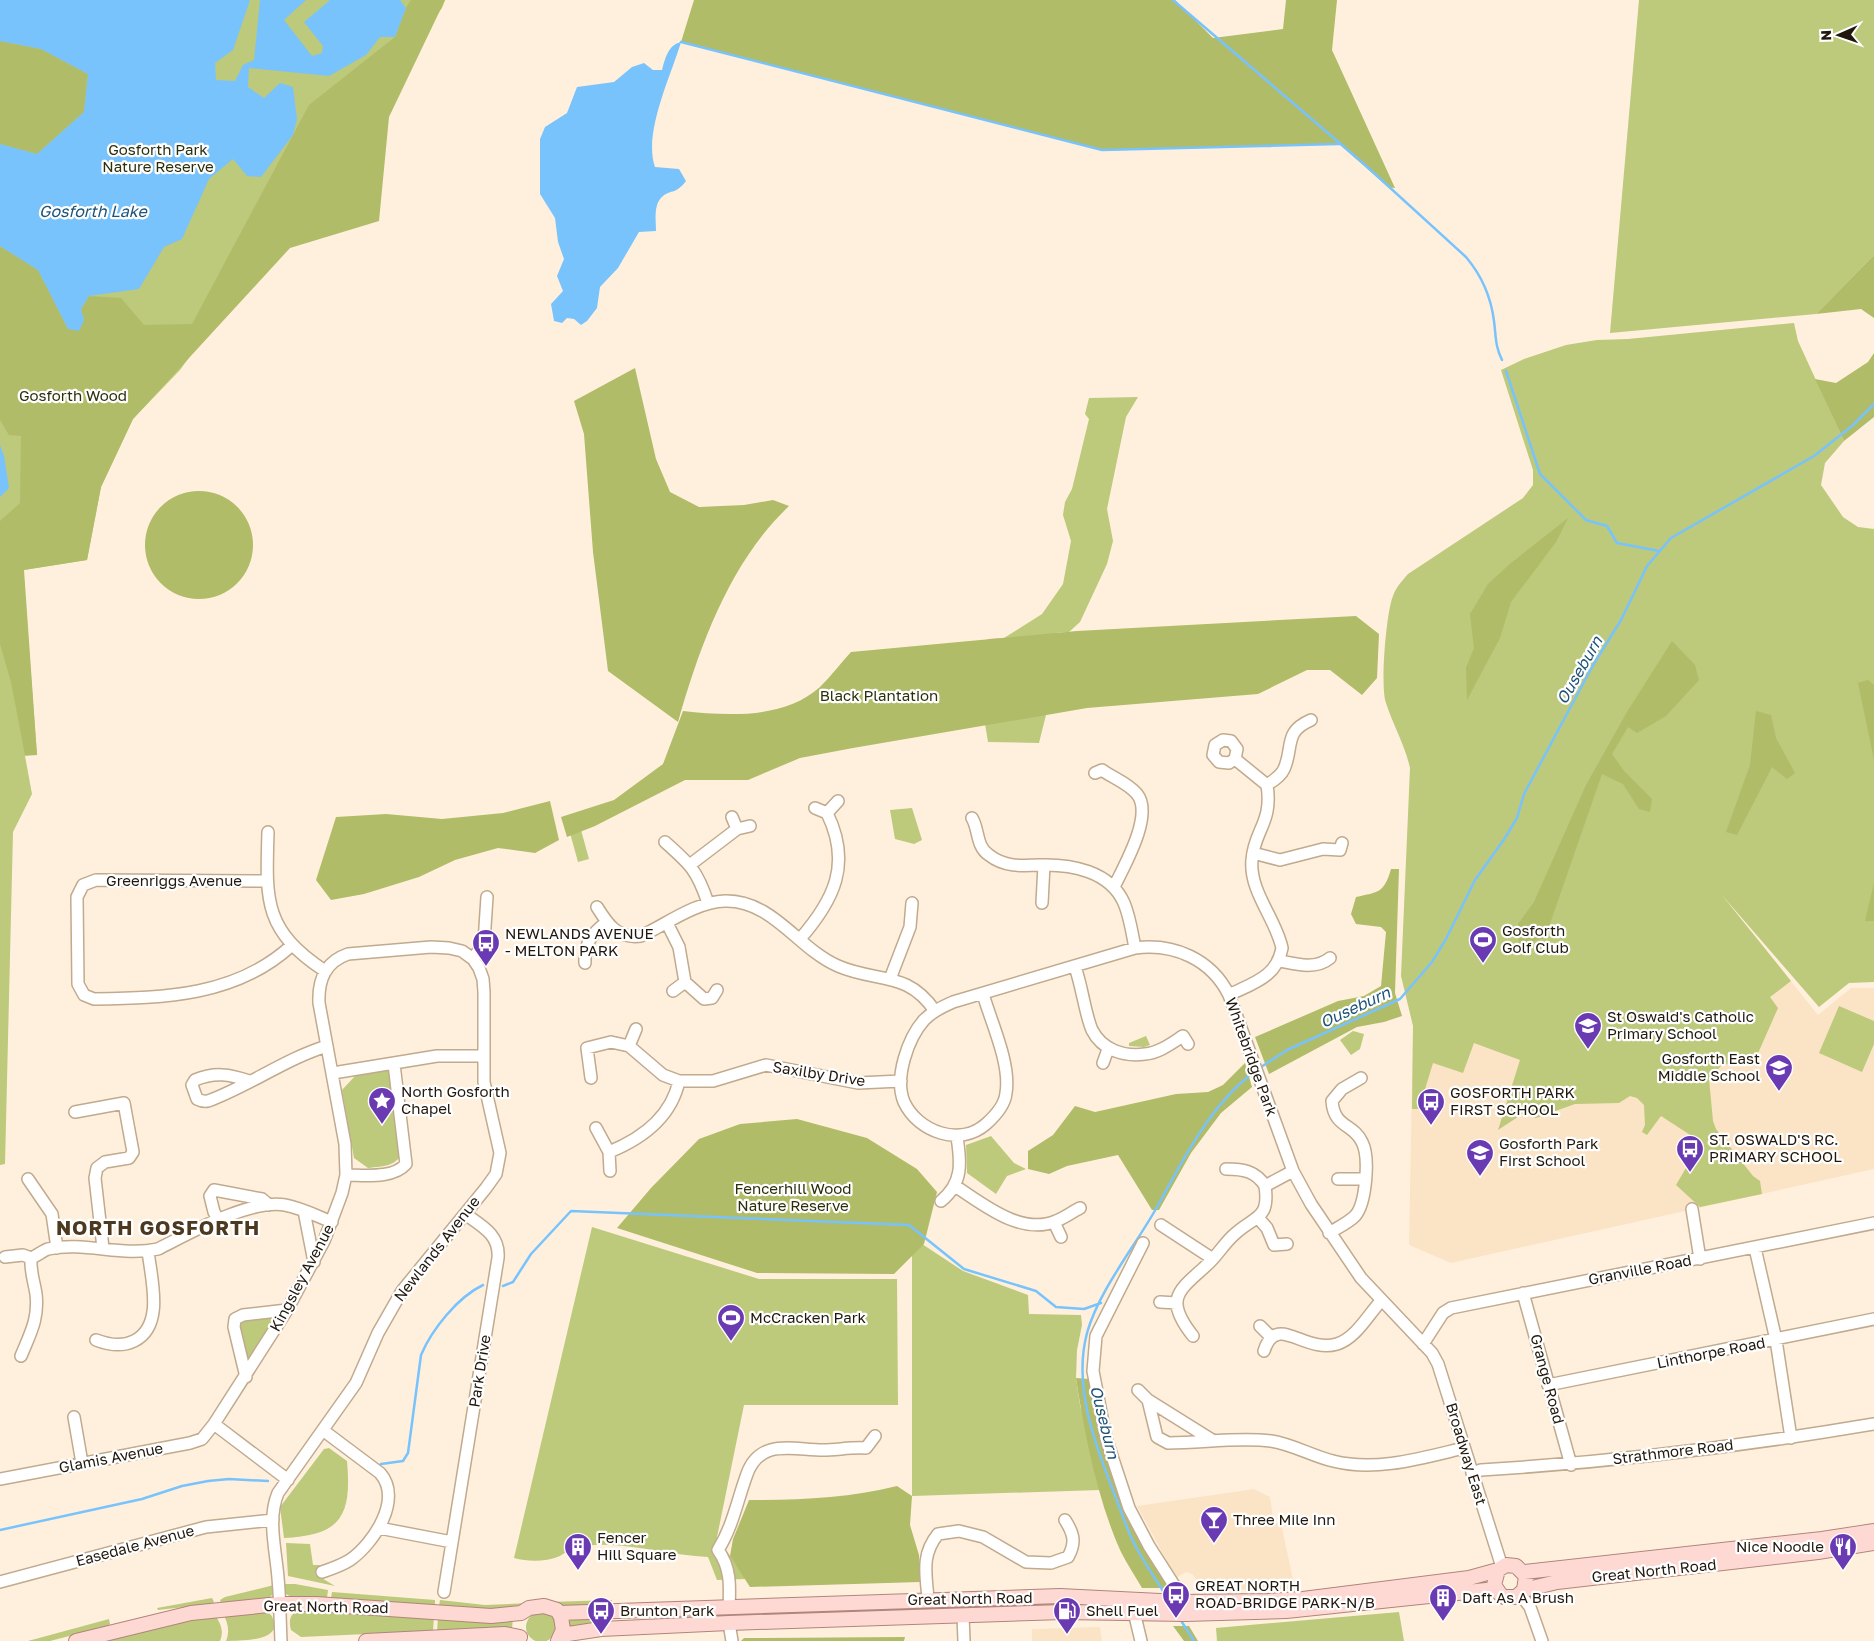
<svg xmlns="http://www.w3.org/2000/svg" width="1874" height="1641" font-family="'Golos Text',sans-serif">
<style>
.built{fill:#fbe4c6}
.green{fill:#bdc97b}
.forest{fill:#b0bc67}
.water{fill:#79c3fc}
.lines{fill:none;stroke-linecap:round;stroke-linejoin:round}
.stream{stroke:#79c3fc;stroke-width:2.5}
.minor-casing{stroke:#c1aa8d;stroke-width:14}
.major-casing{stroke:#b0857b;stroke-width:16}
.minor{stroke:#fff;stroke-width:11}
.major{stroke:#fed9d3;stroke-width:14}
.labels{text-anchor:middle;stroke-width:4.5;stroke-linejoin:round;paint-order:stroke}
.park-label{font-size:15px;fill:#2b300b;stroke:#fff}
.street-label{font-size:15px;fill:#21180d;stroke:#fff}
.poi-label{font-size:15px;fill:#21180d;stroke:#fff;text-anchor:start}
.water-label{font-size:16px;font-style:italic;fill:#1e5379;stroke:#fff}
.district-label{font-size:20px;font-weight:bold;letter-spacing:1px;fill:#4d391f;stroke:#fff}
</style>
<rect width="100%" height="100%" fill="#fff0de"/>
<path class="built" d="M1706,875L1818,1015L1851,988H1874V1169L1451,1263L1409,1245L1413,1026Z
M1254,1489L1270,1497L1274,1523H1281L1295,1589L1205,1590L1192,1574L1186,1572L1176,1578L1137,1506Z
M1100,1627L1102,1641H1032V1629Z"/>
<path class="green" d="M0,0H445L442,8L180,370L133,419L101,487L87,560L23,570L37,755L25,756L32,794L13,832L5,1164L0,1165Z
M1639,0H1874V255L1816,314L1610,333Z
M1794,323L1798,341L1844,441L1825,463L1821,485L1843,517L1858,527L1874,529V982L1849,983L1819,1007L1721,894L1791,981L1770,997L1778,1008L1755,1060L1722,1065L1709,1079L1713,1121L1716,1129L1753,1176L1760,1181L1762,1194L1700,1207L1676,1185L1701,1142L1661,1116L1647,1135L1642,1132L1645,1125L1644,1105L1637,1098L1630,1096L1619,1103L1575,1104L1536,1118L1524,1113L1498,1130L1520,1060L1474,1043L1463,1073L1433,1063L1419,1109H1412L1413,1026L1401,976L1410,768C1405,745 1393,725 1386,703C1380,687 1386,613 1393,596C1396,587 1402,581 1408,574L1523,498L1533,485V470L1501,370L1524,359L1566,345L1597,340L1628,339Z
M1138,397L1126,417L1107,509L1113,541L1107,564L1080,622L1069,632L1055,633L1048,707L1039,743L988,742L980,694L988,639L1004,638L1042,614L1063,584L1071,541L1063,515L1065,502L1072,489L1089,419L1085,414L1089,398Z
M912,808L922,840L914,844L895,839L890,810Z
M581,830L589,859L578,862L570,833Z
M1839,1006L1874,1021V1044L1862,1072L1819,1053Z
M1353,1031L1364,1034L1360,1049L1351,1055L1340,1040Z
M1146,1036L1150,1045L1144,1047L1129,1046V1043Z
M389,1070L403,1152C395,1167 384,1166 368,1168L354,1158L342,1090L356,1075Z
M991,1136L1014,1163L1026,1169L1007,1176L996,1194L967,1173L966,1145Z
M592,1227L759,1279H897L898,1405H744L717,1537L746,1579L717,1580L708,1557C665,1555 619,1539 577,1547C571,1548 565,1553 560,1556C545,1562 529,1562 514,1558Z
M919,1242L963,1271L1028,1295L1029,1314L1081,1315L1082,1325L1077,1350L1076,1378L1080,1405L1100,1490L912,1496V1252Z
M270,1316L275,1322L250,1361L245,1356L239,1325L242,1320Z
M329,1448L347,1461C352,1517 341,1535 284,1538L280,1507L324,1449Z
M286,1543L310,1544L313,1565H320L315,1574L335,1586L288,1576Z
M284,1584H295L328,1590L327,1598H293L286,1594Z
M274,1585L273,1594L269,1598L221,1603L220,1600L225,1597Z
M332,1592L435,1600V1605L331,1598Z
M212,1598L214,1602L212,1604L158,1610L157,1608Z
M440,1600L485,1605L530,1603L494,1610L439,1606Z
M612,1600L611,1607L567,1608L549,1602Z
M302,1608L434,1616L433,1631L301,1637L291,1630C288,1618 291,1613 302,1608Z
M261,1609C269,1612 272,1614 274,1622C279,1641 240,1641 226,1641C230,1631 228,1623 223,1614Z
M1399,1612L1404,1641H1217L1216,1628Z
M526 1627a15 15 0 1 1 30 0a15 15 0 1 1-30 0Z
M215,1615C221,1624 224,1631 220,1641H91Z
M611,1616V1624L568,1628L567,1618Z
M438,1617L513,1618L512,1629L437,1632Z
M109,1619L110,1624L108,1626L50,1641H28Z"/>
<path class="forest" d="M411,0H445L389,117L379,221L290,248L133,419L101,487L87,560L24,570L37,755H25L11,682L0,644V521L20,503L21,436L9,435L0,420V246L38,270L68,329L84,320L81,309L89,296L121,298L144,325L192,324L309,105L395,37L406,8Z
M694,0H1175L1213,38L1283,29L1286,0H1337L1332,50L1395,188L1388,187L1339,144L1102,150L681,42Z
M0,41L41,49L88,74L84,112L37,154L0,144Z
M1874,255V318L1861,309L1816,314Z
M1874,353V417L1844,441L1815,379L1836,383L1868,362Z
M635,368L656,459L670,492L699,507L744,505L773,500L789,506C730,562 700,645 678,722L608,671L593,552L584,434L574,401Z
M145 545a54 54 0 1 1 108 0a54 54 0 1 1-108 0Z
M1568,518L1556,542L1511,602L1500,638L1467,700L1466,668L1474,648L1470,614L1488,584L1511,563Z
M1356,616L1379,634L1377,678L1362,695L1330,670H1307L1258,694L1087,708L853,748L800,758L748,780H685L595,826L567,837L561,817L614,800L663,764L683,711C728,716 784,719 820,687C831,676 841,663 851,652L1077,631Z
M1672,641L1695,665L1699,680L1666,716L1637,733L1628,727L1612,754L1624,771L1652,799L1650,812L1639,809L1623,784L1602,774L1545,938L1519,944L1518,924L1534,902L1586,785L1627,712Z
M1868,680L1874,685V760L1858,683Z
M1756,711L1771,715L1776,738L1795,773L1787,779L1772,767L1737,835L1726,832L1750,765Z
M550,801L559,840L535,853L498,848L455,860L419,877L364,894L331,900L316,880L336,817L386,814L442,819L503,813Z
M1391,869H1399L1395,993L1402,1016L1384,1022L1357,1027L1269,1074L1255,1037L1338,1001L1364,996L1381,986L1386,932L1381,927L1356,924L1351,914L1356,897C1379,892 1384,893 1391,869Z
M1874,883V921H1865Z
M1245,1063L1252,1087L1221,1113L1191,1153L1159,1210H1152L1118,1155L1067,1166L1049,1174L1028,1169V1151L1053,1135L1075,1106L1095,1112L1176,1094L1208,1092L1223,1085Z
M797,1119L867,1138L917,1169L937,1192L924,1244L894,1274L757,1273L617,1228L651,1188L699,1139L740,1124Z
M1076,1378L1089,1379C1097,1429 1110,1480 1132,1526C1142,1548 1157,1568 1170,1588H1142C1135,1576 1127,1564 1121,1552C1098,1502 1084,1432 1076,1378Z
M897,1486L912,1496L910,1525L919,1555L920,1582L750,1587L730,1556L733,1539L749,1500C799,1500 849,1498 897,1486Z
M1173,1626H1189L1198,1641H1184Z
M905,1637L904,1641H741L744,1638Z"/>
<path class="water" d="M0,0H250L233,50L215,63L216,80L235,81L243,65L254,60L260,0H306L284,20L312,56L322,53L323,46L304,22L330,0H400L406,8L395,37H380L366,55L329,76L249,68L248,87L264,98L280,83L293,87L297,119L293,135L261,177L247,176L233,159L209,179L182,239L164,247L139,289L89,296L81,309L84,320L79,331L68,329L38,270L0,246V144L37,154L84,112L88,74L41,49L0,41Z
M681,42C671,76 643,133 655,167L679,169L686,181C675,195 672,189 663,196C653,204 656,220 656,231L639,232L618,268L600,287L597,308L587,321L581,325L574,319L567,318L562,323L554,321L551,304L563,291L557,276L564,259L558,242L555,218L540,194V139L545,127L567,113L577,87L614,82L632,67L644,63L653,70H662C665,59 668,45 681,42Z
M0,445L4,456L9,488L0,497Z"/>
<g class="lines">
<path class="stream" d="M1173,0L1364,164L1466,257C1482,276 1491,297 1494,321C1496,336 1495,346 1502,360
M681,42L1102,150L1339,144
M1506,371L1540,474L1586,520L1607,526L1617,543L1659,551
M1258,1069L1287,1050L1400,999L1432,962L1446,939L1475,880L1505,838L1517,818L1524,794L1592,667L1621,620L1647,566L1671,538L1814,456L1852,426L1874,404
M503,1286L513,1282L531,1254L571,1211L909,1225L964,1269L1036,1291L1056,1307L1084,1309L1101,1303
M381,1464L403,1461L408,1453L421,1355C432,1329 458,1297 483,1285
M0,1530L142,1499L182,1486L208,1481L229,1479L268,1481
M1166,1596C1156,1579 1145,1564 1136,1547C1128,1533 1123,1516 1117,1501C1097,1449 1072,1389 1087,1333C1099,1290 1136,1245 1157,1207C1183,1160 1210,1105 1254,1072
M1180,1619L1194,1641"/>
<defs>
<path id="minor" d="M1095,773L1102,770C1113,778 1128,783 1137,794C1154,815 1124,866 1114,887
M1267,785C1274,780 1281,776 1284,769C1294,747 1283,732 1311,720
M827,813L838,801
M972,818C979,829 976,847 989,855C1004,867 1021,866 1040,865C1071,864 1110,871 1124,903C1130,917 1132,933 1135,948
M737,829L750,826
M268,832C266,900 263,930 325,971
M665,842C690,864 697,870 708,903
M1253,853L1280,860L1323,849L1340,850L1342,843
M691,864L737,829L732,817
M266,881L96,880L83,885L77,897L78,984L84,995L94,999C165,998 236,996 291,946
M1042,903L1044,865
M597,907C608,925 618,939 641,936C667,924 695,902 725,901C773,900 798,949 838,966C877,983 907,970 935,1011
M667,923L679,947L685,982L704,999L712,998L717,990
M800,939C834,900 852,864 827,813L815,808
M473,959L484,942L487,897
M1280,961C1295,964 1316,970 1330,958
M585,963C584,944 592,933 606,923
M1075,967C1082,986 1085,1014 1092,1030C1102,1050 1124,1057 1145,1054C1159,1053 1172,1043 1183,1036L1188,1044
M890,979L910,927L912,903
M673,991L685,982
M983,994C991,1022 1011,1064 1006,1093C1005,1105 995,1116 986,1124C960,1147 918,1132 904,1102C894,1078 908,1038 924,1020C933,1011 942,1007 953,1002L1135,948C1174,943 1211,959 1229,995L1293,1171L1311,1204L1361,1278L1432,1353L1438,1364L1502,1567
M1229,995C1253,983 1277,977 1282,948C1276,919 1249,891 1252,860C1254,830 1273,823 1267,785L1235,759L1229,763L1219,762L1213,755L1215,745L1223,740L1231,741L1237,749L1235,759
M629,1046L636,1029
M1103,1063L1108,1049
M333,1073L437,1056H484
M591,1078L587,1048L611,1042L629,1046L663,1075L679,1081H713L766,1065L858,1083L901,1081
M249,1081C230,1074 214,1072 195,1080L192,1085L197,1099C201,1101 204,1102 208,1101C249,1086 285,1059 327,1046
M75,1112L124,1103L133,1152L129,1158L105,1162L97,1168L95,1178L103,1248
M596,1128L609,1152L610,1171
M609,1152C641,1139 671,1118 679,1081
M1226,1169C1243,1169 1256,1171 1265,1186
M346,1175C365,1175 393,1179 406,1164L394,1064
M28,1179L52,1214L57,1248
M1338,1179H1365
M955,1186C983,1204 1021,1236 1056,1221C1064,1218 1072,1212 1080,1208
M941,1201C963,1183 961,1163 957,1137
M1692,1209L1700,1259
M304,1211L314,1262
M218,1219L214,1212L210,1196L214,1190L262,1199L269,1205
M1259,1219L1267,1228L1274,1245L1287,1244
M1054,1222L1061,1237
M1161,1225L1213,1259
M1329,1233C1337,1228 1348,1223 1355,1216C1366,1204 1370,1157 1362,1142C1353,1123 1334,1128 1332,1101L1342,1089L1361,1078
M1143,1243L1096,1336L1093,1371L1106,1438L1129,1508L1149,1546L1179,1593L1180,1602
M1755,1248L1776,1340L1791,1438
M5,1257L23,1255L31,1258C37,1256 42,1251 48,1249C85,1241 121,1257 158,1249C190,1233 249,1199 285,1205C301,1208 317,1216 332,1222
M1523,1293L1571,1465
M1160,1302L1177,1303
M1260,1326L1270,1336
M1193,1336C1161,1296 1182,1289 1210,1262C1219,1253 1226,1241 1236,1233C1255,1216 1270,1219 1265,1186L1293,1171
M96,1340C109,1345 122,1347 134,1341C165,1326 151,1278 148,1251
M1423,1344L1443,1313L1451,1308L1874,1223
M1264,1351C1276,1312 1305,1354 1337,1344C1356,1338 1368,1315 1381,1301
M21,1356C30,1334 39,1319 36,1294C34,1281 30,1271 31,1258
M246,1377L234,1327L235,1319L243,1315L287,1310
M1548,1385L1874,1319
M1138,1390L1148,1400L1157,1437L1168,1443C1203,1443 1237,1437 1271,1441C1292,1444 1312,1456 1333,1461C1376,1472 1422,1458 1464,1448
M1148,1400L1212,1440
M74,1417L82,1463
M214,1424L288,1480
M1472,1473L1481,1470C1613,1462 1744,1446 1874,1424
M0,1479L190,1443L202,1439L214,1424L287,1310L324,1241L342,1193L346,1175L345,1144L319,1003C318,980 325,962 348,954L431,947L449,948L462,951L473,959L479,968L483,979L484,992V1082L500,1153L496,1174L486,1188L402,1291L378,1333L356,1383L278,1493C267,1519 276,1551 278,1578C280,1599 280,1620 281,1641
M379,1528L452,1542
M322,1572C331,1569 342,1565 350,1560C374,1543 403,1499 380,1473L324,1431
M0,1582L206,1527L273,1520
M444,1592L498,1258C500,1235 482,1226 465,1214
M1520,1594L1530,1607L1542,1641
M928,1599C926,1573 921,1555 938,1534L959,1531L983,1537L1026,1562L1051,1563L1068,1557C1076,1543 1074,1534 1065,1520
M729,1608C730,1586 731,1568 718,1550C733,1526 737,1501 747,1474C760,1438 793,1450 823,1450C837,1450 851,1447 866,1448L875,1436
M1134,1612L1141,1641
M963,1616L964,1641
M729,1623L732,1641"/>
<path id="major" d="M1524,1572L1822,1539L1874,1531
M1524,1590L1557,1582L1818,1552L1874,1543
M559,1613L1060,1596L1180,1602L1268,1601L1303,1599L1469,1578L1498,1570L1506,1565L1516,1566L1526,1576L1524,1590L1516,1597H1504L1500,1594L1494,1585L1498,1570
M562,1635L601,1629L729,1623L1063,1612L1185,1614L1286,1611L1496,1589
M76,1641L191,1613L279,1604H316L491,1616L521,1613L529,1608L544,1606L557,1610L561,1617L563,1630L558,1641
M366,1641L505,1634L520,1637"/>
</defs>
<use href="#minor" class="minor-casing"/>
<use href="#major" class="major-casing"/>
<use href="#minor" class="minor"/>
<use href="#major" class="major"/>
</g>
<defs>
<symbol id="stadium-pin" viewBox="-11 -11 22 30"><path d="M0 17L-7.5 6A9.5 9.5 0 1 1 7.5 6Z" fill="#6a3ab2" stroke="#fff"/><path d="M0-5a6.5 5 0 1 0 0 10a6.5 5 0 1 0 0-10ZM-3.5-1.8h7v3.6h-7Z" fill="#fff"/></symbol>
<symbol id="bus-pin" viewBox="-11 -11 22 30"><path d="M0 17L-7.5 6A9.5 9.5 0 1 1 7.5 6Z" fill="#6a3ab2" stroke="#fff"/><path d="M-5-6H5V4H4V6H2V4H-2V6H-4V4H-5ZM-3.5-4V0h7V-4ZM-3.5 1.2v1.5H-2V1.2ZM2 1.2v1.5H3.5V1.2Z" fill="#fff"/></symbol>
<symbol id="school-pin" viewBox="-11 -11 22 30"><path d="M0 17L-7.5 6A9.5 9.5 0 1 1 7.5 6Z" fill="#6a3ab2" stroke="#fff"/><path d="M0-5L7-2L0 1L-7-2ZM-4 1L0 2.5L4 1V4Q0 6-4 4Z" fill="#fff"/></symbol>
<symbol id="sight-pin" viewBox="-11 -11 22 30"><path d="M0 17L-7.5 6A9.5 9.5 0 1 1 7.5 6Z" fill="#6a3ab2" stroke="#fff"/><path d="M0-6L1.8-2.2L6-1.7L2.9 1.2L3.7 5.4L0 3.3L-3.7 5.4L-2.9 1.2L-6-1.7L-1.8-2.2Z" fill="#fff"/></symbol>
<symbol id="bar-pin" viewBox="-11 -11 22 30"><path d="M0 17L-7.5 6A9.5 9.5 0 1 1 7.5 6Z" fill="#6a3ab2" stroke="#fff"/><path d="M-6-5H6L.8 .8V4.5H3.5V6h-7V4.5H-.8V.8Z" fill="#fff"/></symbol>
<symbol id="building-pin" viewBox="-11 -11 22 30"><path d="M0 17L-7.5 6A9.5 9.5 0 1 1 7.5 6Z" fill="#6a3ab2" stroke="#fff"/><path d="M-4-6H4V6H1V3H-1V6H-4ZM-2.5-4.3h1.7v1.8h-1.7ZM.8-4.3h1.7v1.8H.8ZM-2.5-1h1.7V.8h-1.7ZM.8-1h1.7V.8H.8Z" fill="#fff"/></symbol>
<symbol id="restaurant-pin" viewBox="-11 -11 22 30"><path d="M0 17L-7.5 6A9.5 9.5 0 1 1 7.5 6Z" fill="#6a3ab2" stroke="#fff"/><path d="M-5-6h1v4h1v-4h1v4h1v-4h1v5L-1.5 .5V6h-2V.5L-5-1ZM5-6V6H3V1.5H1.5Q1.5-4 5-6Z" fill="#fff"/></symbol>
<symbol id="fuel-pin" viewBox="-11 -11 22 30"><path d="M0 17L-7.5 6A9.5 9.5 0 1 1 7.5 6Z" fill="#6a3ab2" stroke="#fff"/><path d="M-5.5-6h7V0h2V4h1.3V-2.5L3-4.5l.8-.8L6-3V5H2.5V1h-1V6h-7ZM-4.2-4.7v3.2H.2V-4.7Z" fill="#fff"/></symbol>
</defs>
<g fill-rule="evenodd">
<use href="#stadium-pin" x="1467" y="924" width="32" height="43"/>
<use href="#bus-pin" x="470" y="927" width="32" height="43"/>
<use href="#school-pin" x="1572" y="1010" width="32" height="43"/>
<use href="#school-pin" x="1763" y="1052" width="32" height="43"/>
<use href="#sight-pin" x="366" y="1085" width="32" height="43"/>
<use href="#bus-pin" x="1415" y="1086" width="32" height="43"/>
<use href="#bus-pin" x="1674" y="1133" width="32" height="43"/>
<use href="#school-pin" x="1464" y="1137" width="32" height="43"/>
<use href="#stadium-pin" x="715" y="1302" width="32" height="43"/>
<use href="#bar-pin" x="1198" y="1504" width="32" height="43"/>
<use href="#building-pin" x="562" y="1531" width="32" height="43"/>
<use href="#restaurant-pin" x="1827" y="1531" width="32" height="43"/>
<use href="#bus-pin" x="1160" y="1579" width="32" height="43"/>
<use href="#building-pin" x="1427" y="1582" width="32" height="43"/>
<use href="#bus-pin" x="585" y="1595" width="32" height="43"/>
<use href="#fuel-pin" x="1051" y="1595" width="32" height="43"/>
</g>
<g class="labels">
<g class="park-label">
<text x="158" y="155">Gosforth Park<tspan x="158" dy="17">Nature Reserve</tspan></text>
<text x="73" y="401">Gosforth Wood</text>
<text x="879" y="701">Black Plantation</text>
<text x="793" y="1194">Fencerhill Wood<tspan x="793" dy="17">Nature Reserve</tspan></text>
</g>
<g class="street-label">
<text x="174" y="886">Greenriggs Avenue</text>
<text transform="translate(1251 1057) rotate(70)" y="5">Whitebridge Park</text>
<text transform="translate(819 1074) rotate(9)" y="5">Saxilby Drive</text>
<text transform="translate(437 1249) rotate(-52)" y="5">Newlands Avenue</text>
<text transform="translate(1640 1270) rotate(-11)" y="5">Granville Road</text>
<text transform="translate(302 1278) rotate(-62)" y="5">Kingsley Avenue</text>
<text transform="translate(1711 1353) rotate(-11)" y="5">Linthorpe Road</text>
<text transform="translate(480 1371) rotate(-81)" y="5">Park Drive</text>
<text transform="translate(1547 1379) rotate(75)" y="5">Grange Road</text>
<text transform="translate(1673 1452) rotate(-7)" y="5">Strathmore Road</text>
<text transform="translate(1466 1454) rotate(73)" y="5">Broadway East</text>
<text transform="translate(111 1458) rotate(-11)" y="5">Glamis Avenue</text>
<text transform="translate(135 1546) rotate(-15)" y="5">Easedale Avenue</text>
<text transform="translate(1654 1571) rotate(-6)" y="5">Great North Road</text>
<text transform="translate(970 1599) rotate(-1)" y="5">Great North Road</text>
<text transform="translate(326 1607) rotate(1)" y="5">Great North Road</text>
</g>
<g class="poi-label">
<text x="1502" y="936">Gosforth<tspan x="1502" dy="17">Golf Club</tspan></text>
<text x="505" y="939">NEWLANDS AVENUE<tspan x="505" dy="17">- MELTON PARK</tspan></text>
<text x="1607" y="1022">St Oswald's Catholic<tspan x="1607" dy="17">Primary School</tspan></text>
<text x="1760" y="1064" text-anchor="end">Gosforth East<tspan x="1760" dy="17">Middle School</tspan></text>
<text x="401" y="1097">North Gosforth<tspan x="401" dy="17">Chapel</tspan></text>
<text x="1450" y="1098">GOSFORTH PARK<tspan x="1450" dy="17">FIRST SCHOOL</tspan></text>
<text x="1709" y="1145">ST. OSWALD'S RC.<tspan x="1709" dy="17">PRIMARY SCHOOL</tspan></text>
<text x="1499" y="1149">Gosforth Park<tspan x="1499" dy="17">First School</tspan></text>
<text x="750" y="1323">McCracken Park</text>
<text x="1233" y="1525">Three Mile Inn</text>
<text x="597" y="1543">Fencer<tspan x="597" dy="17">Hill Square</tspan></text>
<text x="1824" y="1552" text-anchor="end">Nice Noodle</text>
<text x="1195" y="1591">GREAT NORTH<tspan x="1195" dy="17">ROAD-BRIDGE PARK-N/B</tspan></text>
<text x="1462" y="1603">Daft As A Brush</text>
<text x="620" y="1616">Brunton Park</text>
<text x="1086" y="1616">Shell Fuel</text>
</g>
<g class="water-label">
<text x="93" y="217">Gosforth Lake</text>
<text transform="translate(1579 670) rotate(-60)" y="6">Ouseburn</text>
<text transform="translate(1355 1007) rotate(-25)" y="6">Ouseburn</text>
<text transform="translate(1105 1422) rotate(76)" y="6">Ouseburn</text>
</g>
<g class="district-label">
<text x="158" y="1235">NORTH GOSFORTH</text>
</g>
</g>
<g transform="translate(1839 35) rotate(268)" stroke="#ffffff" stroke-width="4" paint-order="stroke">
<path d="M0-4L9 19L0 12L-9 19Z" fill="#21180d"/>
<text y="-8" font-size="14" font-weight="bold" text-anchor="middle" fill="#21180d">N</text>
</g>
</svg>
